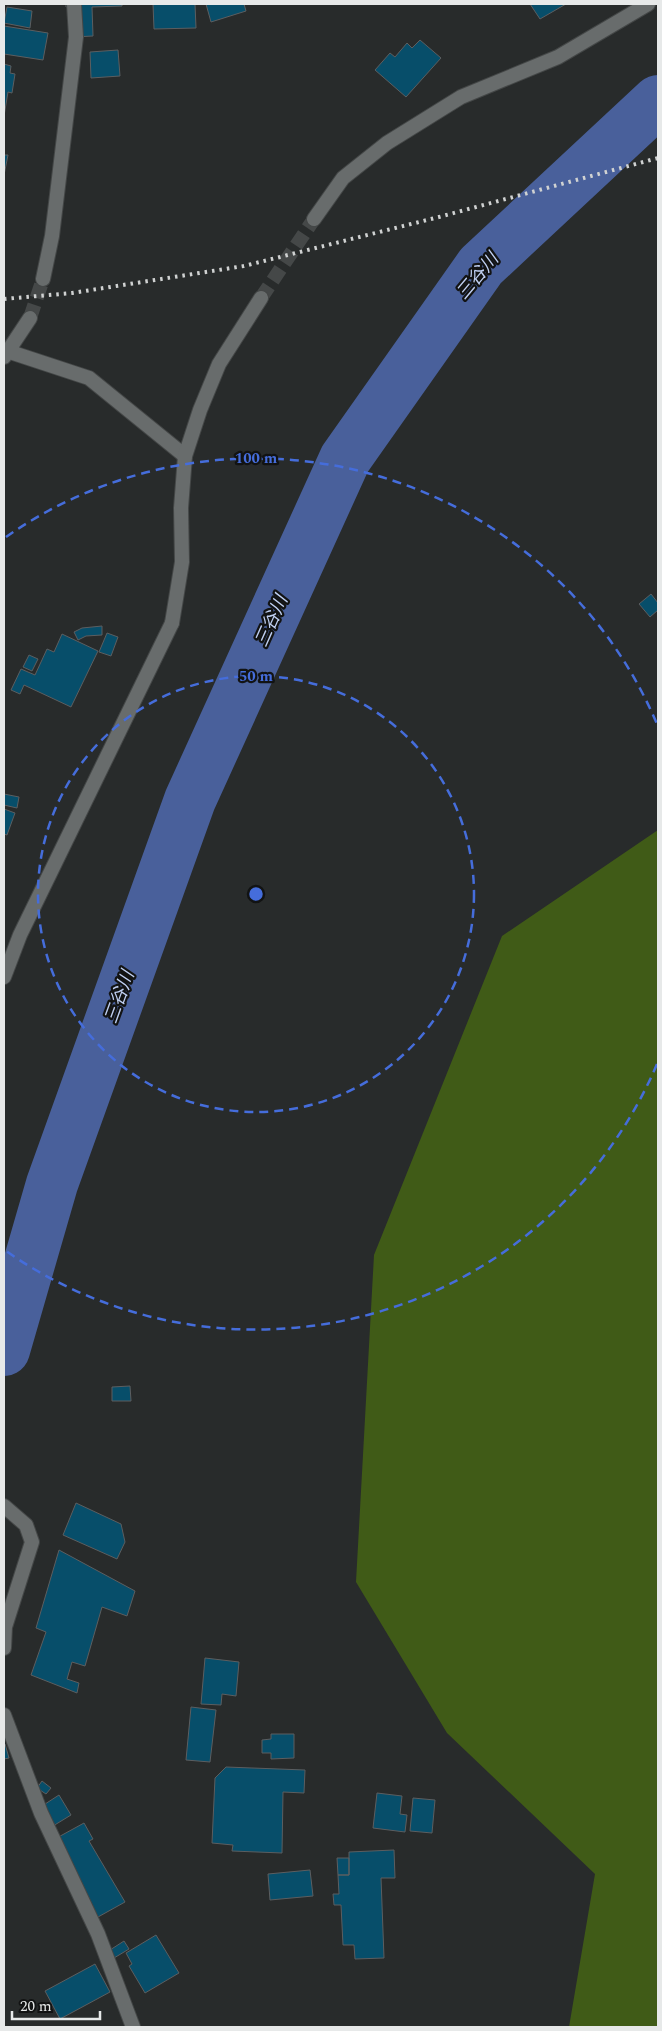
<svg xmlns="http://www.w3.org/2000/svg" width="662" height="2031" font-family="Spectral,'Noto Sans JP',serif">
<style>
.forest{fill:#405b17}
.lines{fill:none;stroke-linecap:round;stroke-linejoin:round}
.river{stroke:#49609b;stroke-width:52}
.building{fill:#074e6a;stroke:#5c5e60}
.minor-tunnel{stroke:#454848;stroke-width:14;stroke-dasharray:14 7;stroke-linecap:butt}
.tertiary-tunnel{stroke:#454848;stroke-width:14;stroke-dasharray:14 7;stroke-linecap:butt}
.minor-casing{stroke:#444747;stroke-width:16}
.tertiary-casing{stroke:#444747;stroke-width:16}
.minor{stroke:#686c6c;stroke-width:14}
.tertiary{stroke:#686c6c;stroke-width:14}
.rail{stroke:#d0d2d2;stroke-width:4;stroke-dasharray:2.5 5;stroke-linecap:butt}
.ring{fill:none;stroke:#456ddb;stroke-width:2.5;stroke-dasharray:9 6}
.labels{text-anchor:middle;stroke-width:4.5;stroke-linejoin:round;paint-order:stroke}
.water-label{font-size:18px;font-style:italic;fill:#c0d0f2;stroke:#121313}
.centre{fill:#456ddb;stroke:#121313;stroke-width:2.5}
.ring-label{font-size:15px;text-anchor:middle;font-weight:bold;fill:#456ddb;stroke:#121313;stroke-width:4.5;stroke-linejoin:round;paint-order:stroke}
</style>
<rect width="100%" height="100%" fill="#282b2b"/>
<path class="forest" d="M658,830V2027H569L595,1874L447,1733L356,1582L374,1255L502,936Z"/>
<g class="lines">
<path class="river" d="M4,1350L52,1184L190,800L345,459L481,266L658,101"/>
</g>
<path class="building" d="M66,4H122V6L92,7L93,36L73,37L72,7H66Z
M153,4H195L196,28L154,29Z
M206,4H244L246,11L211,22Z
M530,4H566L540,19Z
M7,7L32,11L30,28L4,23Z
M4,26L48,33L43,60L4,54Z
M420,40L441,58L406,97L375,70L390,53L395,57L407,43L412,48Z
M118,50L120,76L91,78L90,52Z
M4,64L11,66L10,73L15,74L12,93L8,92L4,116Z
M4,155H8L4,175Z
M651,594L658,603V610L650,617L639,604Z
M102,626V635L86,636L78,640L74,632L82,628Z
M107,633L118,637L111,656L99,652Z
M62,634L98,651L71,707L24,685L20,694L11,690L21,669L35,675L47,649L54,652Z
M29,655L38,659L32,671L23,667Z
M4,794L19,797L17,808L4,805Z
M4,809L15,813L7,835L4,834Z
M130,1386L131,1401H112V1387Z
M76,1503L121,1524L125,1542L117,1559L63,1535Z
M59,1550L135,1591L127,1616L102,1607L85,1666L72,1662L67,1679L79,1683L77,1693L31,1675L46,1632L36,1628Z
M205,1658L239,1662L236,1696L222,1694L221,1705L201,1704Z
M191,1707L216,1710L210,1762L186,1760Z
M271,1734H294V1758L271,1759V1753H262V1740L271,1739Z
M4,1744H5L9,1758L4,1759Z
M226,1767L305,1770L304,1793L283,1792L282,1853L232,1851L233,1845L212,1843L215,1778Z
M42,1781L51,1788L46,1794L37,1788Z
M377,1793L402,1796L400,1814L407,1815L405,1832L373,1828Z
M59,1795L71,1815L53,1826L42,1806Z
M413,1798L435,1800L432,1833L410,1831Z
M84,1823L93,1839L89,1841L125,1902L98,1917L53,1840Z
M394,1850L395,1878H381L384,1958L355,1959L354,1945H343L341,1905H334L333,1894H339L338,1875H349V1852Z
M337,1858H349V1875H338Z
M310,1870L313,1896L270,1900L268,1874Z
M156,1935L179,1973L145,1993L129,1966L132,1964L126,1953Z
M124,1941L129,1949L114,1958L110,1950Z
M95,1964L110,1992L60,2019L45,1991Z"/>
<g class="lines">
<path class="minor-tunnel" d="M30,318L43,279"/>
<path class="tertiary-tunnel" d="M261,298L314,219"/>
<defs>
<path id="minor" d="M43,279L52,236L76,37L74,4
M4,350L89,378L185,456
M4,357L30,318
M4,977L20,935L172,623
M4,1506L26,1525L32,1542L5,1627L4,1648
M4,1715L41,1813L98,1934L133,2027"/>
<path id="tertiary" d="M314,219L343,178L387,143L461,97L558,57L648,4
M172,623L182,562L181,508L185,456L200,410L219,364L261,298"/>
</defs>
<use href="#minor" class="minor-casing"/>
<use href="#tertiary" class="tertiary-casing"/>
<use href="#minor" class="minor"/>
<use href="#tertiary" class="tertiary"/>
<path class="rail" d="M4,299L72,293L244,266L439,217L658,158"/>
</g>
<g class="ring">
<circle cx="256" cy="894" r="218"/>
<path d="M657 1064A436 436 0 0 1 6 1251M6 537A436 436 0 0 1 657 724"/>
</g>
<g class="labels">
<g class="water-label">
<text transform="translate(477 276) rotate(-50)" y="6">三谷川</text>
<text transform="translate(271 621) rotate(-66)" y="6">三谷川</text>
<text transform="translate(119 997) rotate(-70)" y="6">三谷川</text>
</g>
</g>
<circle cx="256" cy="894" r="8" class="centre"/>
<g class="ring-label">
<text x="256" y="463">100 m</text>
<text x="256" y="681">50 m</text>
</g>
<rect width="662" height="2031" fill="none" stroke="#e7e9e9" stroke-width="10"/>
<path d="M12 2011v8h88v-8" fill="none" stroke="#e7e9e9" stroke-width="2.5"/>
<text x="20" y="2011" font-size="15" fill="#e7e9e9" stroke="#121313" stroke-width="4" paint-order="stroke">20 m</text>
</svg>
